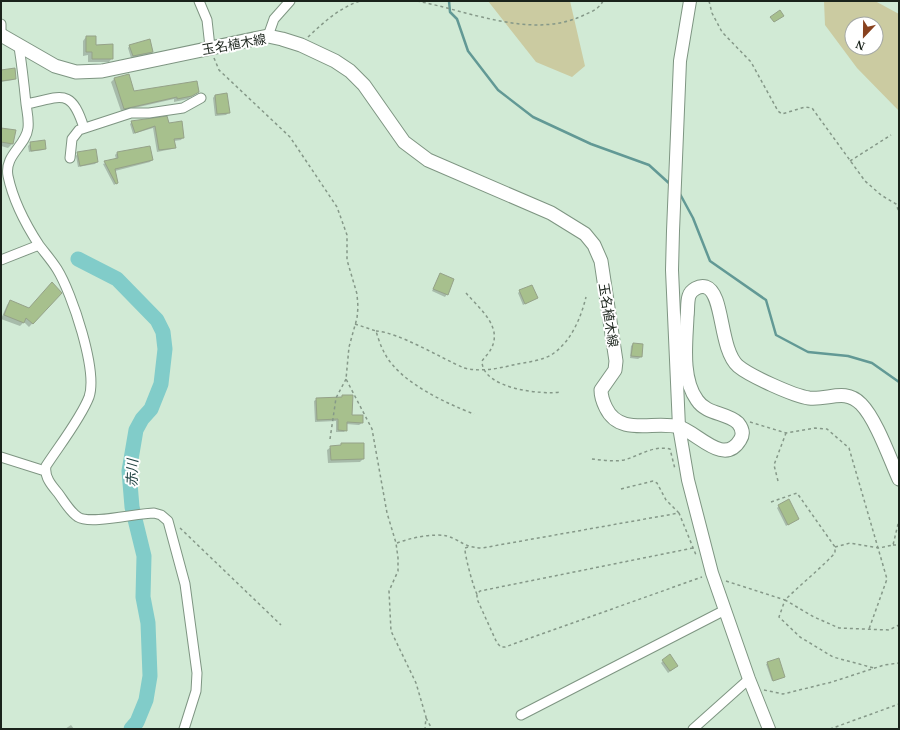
<svg xmlns="http://www.w3.org/2000/svg" width="900" height="730" font-family="'Noto Serif','Noto Sans JP',serif">
<style>
.green{fill:#cbcba1;fill-rule:evenodd}
.shadow{fill:#0003}
.lines{fill:none;stroke-linecap:round;stroke-linejoin:round}
.stream{stroke:#629995;stroke-width:2.5}
.river{stroke:#81ccc9;stroke-width:15}
.building{fill:#a7c08d;stroke:#95a289}
.minor-casing{stroke:#7e9582;stroke-width:11}
.tertiary-casing{stroke:#7e9582;stroke-width:14}
.secondary-casing{stroke:#7e9582;stroke-width:15}
.path{stroke:#859888;stroke-width:1.5;stroke-dasharray:3 3;stroke-linecap:butt}
.minor{stroke:#fff;stroke-width:9}
.tertiary{stroke:#fff;stroke-width:12}
.secondary{stroke:#fff;stroke-width:13}
.labels{text-anchor:middle;stroke-width:4;stroke-linejoin:round;paint-order:stroke}
.street-label{font-size:13px;fill:#1a231b;stroke:#fff}
.water-label{font-size:14px;font-style:italic;fill:#1a3e3d;stroke:#fff}
</style>
<rect width="100%" height="100%" fill="#d1ead5"/>
<path class="green" d="M488,1H570L585,66L572,77L536,62Z
M824,1H875L899,14V111L857,68L825,25ZM852,24H876V48H852Z"/>
<path class="shadow" d="M86,37L95,46L112,58L109,62H88V55L83,56V41Z
M130,45L152,51L150,54L131,58L128,48Z
M1,71L15,78L13,80L1,82Z
M114,79L133,92H198L188,99L174,102V99L121,111L111,82Z
M215,95L229,112L226,115L215,116L213,98Z
M132,122L168,124L183,137L181,140L174,141L175,147L172,149L157,152L153,128L133,134L130,124Z
M1,129L14,131L12,144L8,148L1,146Z
M31,143L45,148L43,150L29,152L28,146Z
M78,153L97,162L95,164L78,167L76,156Z
M117,153L152,160L150,162L115,171L117,183L114,185L103,164L116,159L115,155Z
M440,274L447,294L445,297L432,291Z
M520,291L537,298L523,305L518,293Z
M61,293L29,327L24,322L20,326L1,319L7,305L10,301L29,309Z
M633,344L641,357L638,359L630,358L631,346Z
M351,396L350,416L362,423L359,425L346,424V430L344,432H336V421L315,422L314,401L317,399Z
M342,444L364,458L360,462L328,463L327,450L331,447L340,446Z
M779,506L798,519L786,526L777,508Z
M778,659L784,677L772,681L766,664Z
M663,661L675,668L668,673L661,663Z
M71,725L74,729H65Z"/>
<g class="lines">
<path class="stream" d="M449,1L450,12L457,19L468,51L498,90L533,117L591,144L649,165L671,185
M680,194L693,218L710,261L766,300L776,335L808,352L848,356L872,363L899,382"/>
<path class="river" d="M78,259L117,279L157,320L163,332L165,349L161,384L151,409L142,419L136,430L129,471L132,507L144,556L143,597L148,623L150,676L146,700L137,722L131,729"/>
</g>
<path class="building" d="M780,10L784,16L774,22L770,17Z
M86,36H96V45L113,44V59H92V52H86Z
M150,39L153,52L133,56L129,45Z
M15,68L16,79L1,81V70Z
M129,74L134,91L197,81L199,92L192,96L177,99V97L124,109L114,78Z
M227,93L230,113L217,114L215,95Z
M167,116L169,123L182,121L184,138L174,139L176,148L159,150L155,126L135,133L131,121Z
M1,128L16,130L13,144L1,142Z
M45,140L46,149L31,151L30,142Z
M150,146L153,160L115,169L118,183L116,184L104,161L118,158L117,152Z
M96,149L98,162L80,166L77,152Z
M440,273L454,279L448,295L433,289Z
M52,282L62,293L33,324L26,318L24,323L4,315L10,300L29,308Z
M532,285L538,298L525,304L519,290Z
M633,343L643,344L642,357L631,356Z
M342,395H353L352,415H363V423L347,422V431L338,430V419L317,420L316,398L342,397Z
M341,443H364V459L331,460L330,446L341,445Z
M789,499L799,519L788,525L778,505Z
M670,654L678,666L670,671L662,660Z
M779,658L785,677L773,681L767,662Z"/>
<g class="lines">
<defs>
<path id="minor" d="M199,1L207,20L210,47
M1,24V36
M268,36L274,19L290,1
M19,47C22,66 24,84 26,104C27,112 29,119 28,128C26,146 4,155 8,176C13,200 26,225 39,245C45,253 52,261 57,269C72,293 98,371 89,397C81,418 59,446 46,466C44,477 52,486 58,493C64,501 70,512 78,517C90,525 137,513 154,513L161,515L168,521L185,584L197,673L196,691L184,729
M26,104C62,97 71,87 84,128
M70,158L72,139L79,130L131,113H149L183,108L201,98
M1,260L39,245
M1,457L45,471
M521,715L725,610
M693,729L749,679"/>
<path id="tertiary" d="M690,1L680,61L673,231L672,270L679,427L688,480L712,573L749,679L769,729"/>
<path id="secondary" d="M1,35L55,66L76,72L102,71L268,36L282,39L301,45L335,61L350,71L364,85L404,142L428,160L551,213L585,234L594,245L601,261L616,361L615,370L601,390C601,397 603,402 606,408C620,437 655,420 679,427C697,432 724,467 740,440C744,434 742,428 738,423C726,412 707,415 697,400C681,378 686,342 687,317C688,311 687,302 689,296C691,290 699,285 706,287C724,293 719,349 738,366C750,376 794,396 809,398C829,400 845,388 861,404C876,419 890,459 899,479"/>
</defs>
<use href="#minor" class="minor-casing"/>
<use href="#tertiary" class="tertiary-casing"/>
<use href="#secondary" class="secondary-casing"/>
<path class="path" d="M417,1C469,11 533,40 584,15C591,12 599,9 603,1
M709,1L712,13L722,32L751,62L778,111L782,114L805,107L812,108L865,181L881,195L896,204L899,212
M308,37C324,22 339,8 360,1
M214,58L219,70L290,137L337,207L347,235V260L357,294L358,307L357,318L349,347L346,379L372,429L387,513L396,543L398,558V571L389,591L391,631L416,683L426,717L425,729
M850,161L891,135
M466,293C480,309 503,327 491,349C489,353 485,357 482,361C482,389 542,395 561,392
M355,324L376,331C378,338 381,347 385,354C400,382 445,403 474,414
M376,331C398,332 441,358 464,368C481,372 496,369 513,365C526,362 543,361 554,353C572,340 581,317 586,297
M750,422L786,433L815,428L827,429L849,448L887,579L869,629
M330,439L336,398L346,379
M592,459C602,460 613,462 624,460C639,456 653,445 670,449L675,469
M778,481L774,465L786,433
M621,489L653,481L657,483L666,500L679,513
M771,502L797,493L835,547V553C819,570 801,584 785,600L814,617L839,628L889,630L899,625
M180,528L281,625
M397,543C410,538 433,533 447,536C463,541 462,547 482,548L679,513L696,555
M893,545H899
M468,547L465,548C464,553 474,590 477,594
M835,547L850,543L879,548L893,545L899,520
M693,548L480,591L477,594V599L497,643L501,647H505L702,577
M726,581L785,600L779,617L800,637L833,657L874,668
M764,690L783,694L832,682L884,665L899,663
M426,718L432,729
M830,729L899,704"/>
<use href="#minor" class="minor"/>
<use href="#tertiary" class="tertiary"/>
<use href="#secondary" class="secondary"/>
</g>
<g class="labels">
<g class="street-label">
<text transform="translate(234 44) rotate(-10)" y="5">玉名植木線</text>
<text transform="translate(609 315) rotate(81)" y="5">玉名植木線</text>
</g>
<g class="water-label">
<text transform="translate(132 473) rotate(-88)" y="5">赤川</text>
</g>
</g>
<rect width="900" height="730" fill="none" stroke="#1a231b" stroke-width="4"/>
<g transform="translate(864 36) rotate(202)"><circle r="19" fill="#ffffff" stroke="#a3a7a4"/>
<path d="M0-3L7 15L0 10L-7 15Z" fill="#88411e"/>
<text y="-6" font-size="11" font-weight="bold" text-anchor="middle" fill="#1a231b">N</text>
</g>
</svg>
